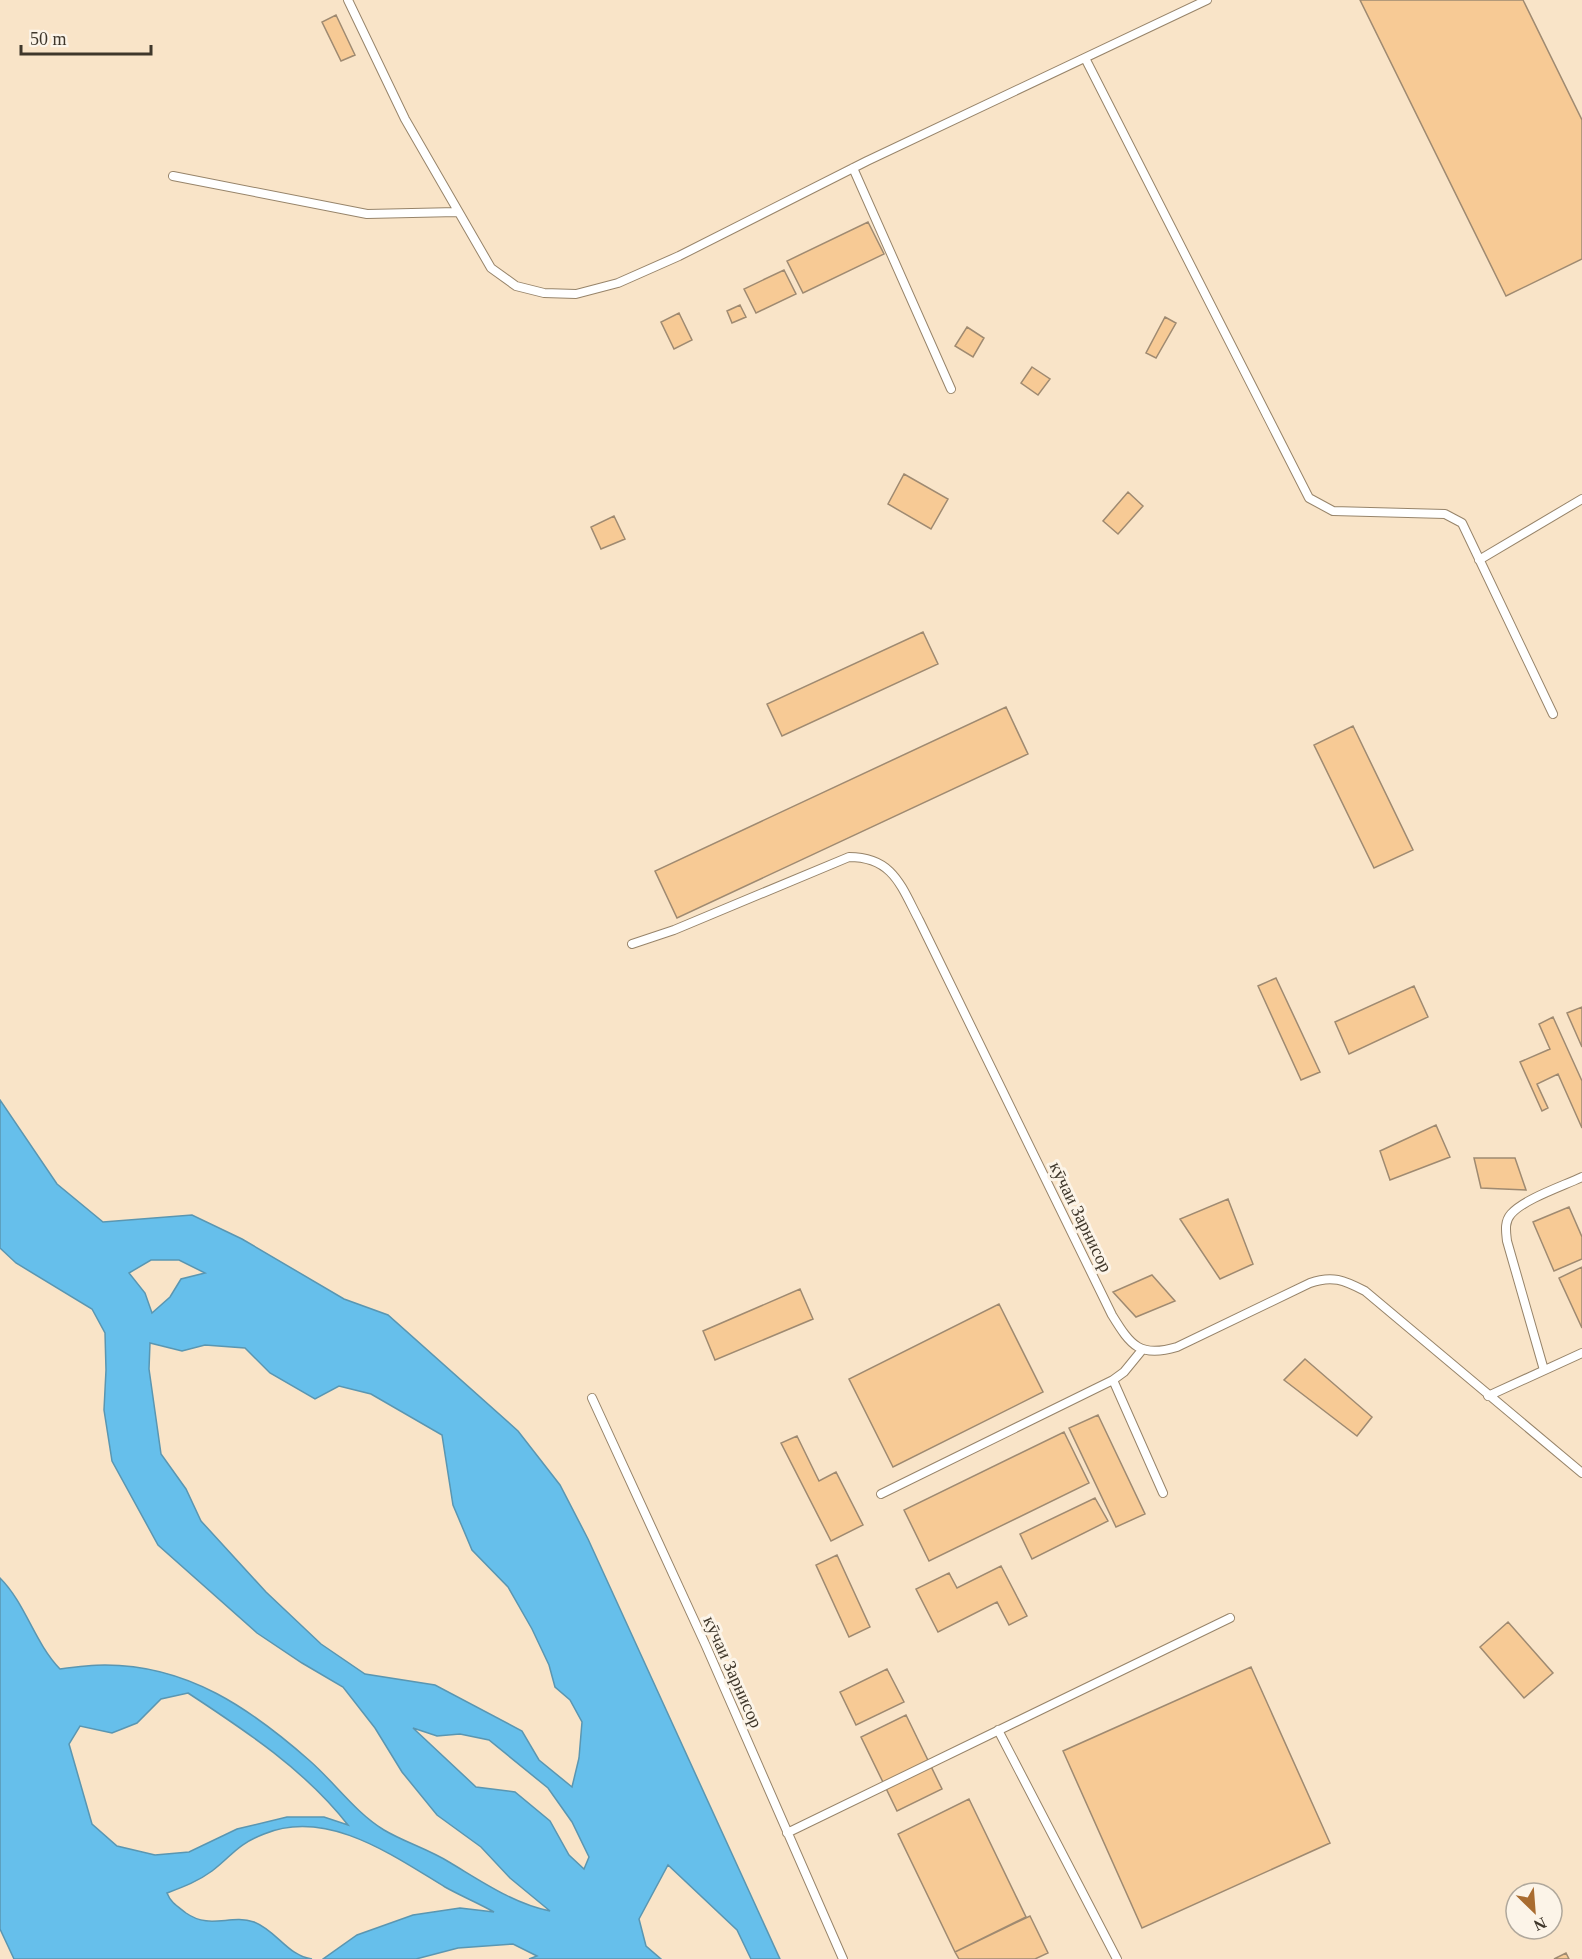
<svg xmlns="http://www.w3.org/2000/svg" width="1582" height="1959" font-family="Georgia,serif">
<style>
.water{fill:#66bfeb;stroke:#5a96b1;stroke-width:1.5;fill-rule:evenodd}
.building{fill:#f7ca95;stroke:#9f8a71;stroke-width:1.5}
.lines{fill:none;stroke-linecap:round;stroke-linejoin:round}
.service-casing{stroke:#97846a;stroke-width:10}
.service{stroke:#fff;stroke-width:8}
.labels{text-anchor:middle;stroke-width:6;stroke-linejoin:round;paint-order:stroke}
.street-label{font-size:18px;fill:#3f372b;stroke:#fcf4e8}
</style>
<rect width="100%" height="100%" fill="#f9e4c8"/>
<path class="water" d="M0,1100L57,1184L103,1222L192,1215L242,1239L344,1299L388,1315L518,1431L560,1485L588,1539L780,1959H751L737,1930L668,1865L639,1919L646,1946L661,1959H529L537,1956L513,1944L458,1948L416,1959H323L357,1935L413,1915L460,1908L494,1912C478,1903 461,1896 445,1887C392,1855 327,1808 264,1834C236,1845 233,1855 212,1871C197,1882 183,1887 167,1893C171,1903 177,1906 186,1913C210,1930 230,1914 254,1922C277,1931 288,1956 312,1959H14L0,1929V1578C26,1604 34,1642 60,1669C75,1667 90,1665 105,1665C188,1665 251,1709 310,1761C335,1783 355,1812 384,1830C404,1842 428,1849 449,1862C481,1881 514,1904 550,1911L510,1878L481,1847L437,1815L402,1772L375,1728L343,1687L302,1663L257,1633L158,1545L112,1461L104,1410L106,1370L105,1333L92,1309L16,1263L0,1248ZM151,1260H179L205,1273L181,1279L170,1297L152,1313L145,1293L129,1273ZM150,1343L182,1351L205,1345L245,1348L270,1373L315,1399L339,1386L371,1394L442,1435L453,1505L472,1550L508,1587L532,1629L549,1665L555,1687L570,1700L582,1722L579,1758L572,1787L539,1760L522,1731L435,1685L365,1674L321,1644L266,1592L201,1521L186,1489L161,1454L149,1369ZM188,1693C246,1731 305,1770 348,1825L324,1817H287L237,1829L189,1852L155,1855L117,1846L92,1824L69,1744L80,1726L112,1733L137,1723L161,1699ZM413,1728L437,1736L460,1734L489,1740L548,1788L572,1822L589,1857L584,1869L569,1855L550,1821L515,1792L476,1787Z"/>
<path class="building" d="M1360,0H1523L1582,120V259L1506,296Z
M336,15L355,55L341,61L322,22Z
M868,222L884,254L803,293L787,261Z
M784,270L796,294L756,313L744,289Z
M740,305L746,317L732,323L727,311Z
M679,313L692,340L674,349L661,322Z
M1165,317L1176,323L1156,358L1146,353Z
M967,327L984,338L973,357L955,346Z
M1032,367L1050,379L1038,395L1021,383Z
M904,474L948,499L931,529L888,504Z
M1128,492L1143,506L1118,534L1103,521Z
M614,516L625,539L601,549L591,527Z
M923,632L938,664L782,736L767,704Z
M1006,707L1028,754L677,918L655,871Z
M1353,726L1413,850L1374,868L1314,745Z
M1276,978L1320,1072L1301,1080L1258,986Z
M1414,986L1428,1017L1349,1054L1335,1022Z
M1582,1007V1047L1567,1013Z
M1553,1017L1582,1081V1128L1558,1074L1537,1084L1548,1108L1542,1111L1520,1062L1550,1049L1539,1024Z
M1436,1125L1450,1157L1390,1180L1380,1151Z
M1474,1158H1515L1526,1190L1481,1188Z
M1228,1199L1253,1264L1220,1279L1180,1219Z
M1569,1207L1582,1237V1259L1554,1271L1533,1222Z
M1582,1267V1328L1559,1278Z
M1152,1275L1175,1301L1136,1317L1113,1292Z
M800,1289L813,1319L715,1360L703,1331Z
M999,1304L1043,1392L893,1467L849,1379Z
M1305,1359L1372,1417L1357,1436L1284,1380Z
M1098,1415L1145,1514L1116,1527L1069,1428Z
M1064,1432L1089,1483L929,1561L904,1510Z
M797,1436L819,1481L836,1472L863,1525L831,1541L781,1443Z
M1095,1498L1108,1521L1032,1559L1020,1534Z
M837,1555L870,1627L849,1637L816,1565Z
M1001,1566L1027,1616L1009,1625L997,1602L938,1632L916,1589L949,1573L957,1588Z
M1508,1622L1553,1673L1524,1698L1480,1647Z
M1251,1667L1330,1843L1142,1928L1063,1751Z
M887,1669L904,1702L856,1725L840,1692Z
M906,1715L942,1789L897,1811L861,1737Z
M969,1799L1026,1917L955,1952L898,1834Z
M1030,1916L1048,1953L1035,1959H959L955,1952Z
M1566,1953L1569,1959H1554Z"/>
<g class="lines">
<defs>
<path id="service" d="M348,0L405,119L491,268L516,286L544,293L576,294L618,283L679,256L867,161L1207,0
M1085,58L1309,498L1333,511L1445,514L1462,523L1553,714
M853,168L951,389
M173,176L367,214L457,212
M1479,560L1582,499
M632,944L674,930L849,857C893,857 901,886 919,920L1112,1315C1131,1346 1140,1358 1177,1347L1310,1283C1332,1275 1344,1280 1365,1291L1582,1473
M1544,1370L1507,1241C1506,1232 1504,1222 1511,1214C1524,1199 1563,1186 1582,1177
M1113,1380L1163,1493
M1488,1396L1582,1353
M592,1398L706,1646L843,1959
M881,1494L1113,1380L1124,1372L1142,1350
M998,1730L1117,1959
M787,1833L1230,1618"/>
</defs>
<use href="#service" class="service-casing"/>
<use href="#service" class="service"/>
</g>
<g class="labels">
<g class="street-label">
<text transform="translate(1081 1217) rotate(64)" y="6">кӯчаи Зарнисор</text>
<text transform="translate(733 1672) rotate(66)" y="6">кӯчаи Зарнисор</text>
</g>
</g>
<g transform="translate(1534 1911) rotate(155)"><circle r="28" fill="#fcf4e8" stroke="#b0a89c" stroke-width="1.5"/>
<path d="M0-4.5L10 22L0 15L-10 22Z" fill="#a96c30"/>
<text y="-9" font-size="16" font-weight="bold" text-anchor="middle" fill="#3f372b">N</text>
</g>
<path d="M21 45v9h130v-9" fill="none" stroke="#3f372b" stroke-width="3"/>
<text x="30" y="45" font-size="18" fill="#3f372b" stroke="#fcf4e8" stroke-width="4.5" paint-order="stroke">50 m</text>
</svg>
